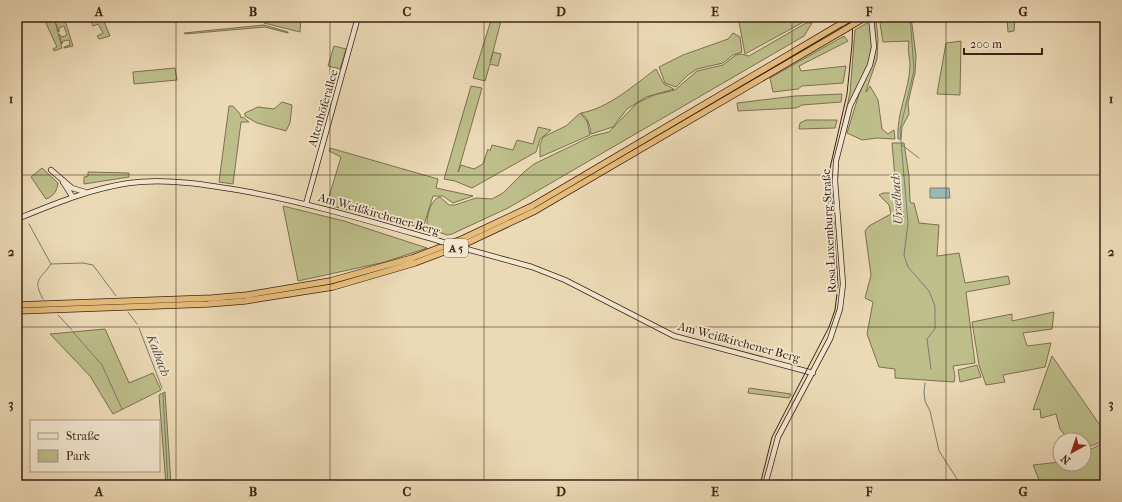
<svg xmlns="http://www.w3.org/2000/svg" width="1122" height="502" font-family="'IM FELL French Canon',serif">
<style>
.green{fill:#bdbe8a;stroke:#7c7050}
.water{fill:#99bab2;stroke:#747e74}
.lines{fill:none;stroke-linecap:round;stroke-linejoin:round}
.stream{stroke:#747e74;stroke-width:1}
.secondary-casing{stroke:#3c2317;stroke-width:6}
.highway-casing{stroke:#3c2317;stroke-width:7}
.secondary{stroke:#f3e7d0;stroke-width:4.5}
.highway{stroke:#e6bd7b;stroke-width:5.5}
.tram{stroke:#3c2317;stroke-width:1}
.secondary-bridge-casing{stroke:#3c2317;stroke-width:6;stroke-linecap:butt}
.highway-bridge-casing{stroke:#3c2317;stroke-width:7;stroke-linecap:butt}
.secondary-bridge{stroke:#f3e7d0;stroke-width:4.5}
.highway-bridge{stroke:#e6bd7b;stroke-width:5.5}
.grid{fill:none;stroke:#3c2317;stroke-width:1;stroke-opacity:0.55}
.labels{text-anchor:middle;stroke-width:3.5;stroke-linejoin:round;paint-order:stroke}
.shield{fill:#f3e7d0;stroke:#735e4e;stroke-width:1}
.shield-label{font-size:11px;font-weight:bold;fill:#3c2317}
.street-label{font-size:12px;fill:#3c2317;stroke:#f3e7d0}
.water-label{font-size:13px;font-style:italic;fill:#53493e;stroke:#f3e7d0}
.neatline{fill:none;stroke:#3c2317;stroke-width:1.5}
.grid-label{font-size:13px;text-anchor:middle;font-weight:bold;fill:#3c2317}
</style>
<rect width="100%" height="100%" fill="#ecdab6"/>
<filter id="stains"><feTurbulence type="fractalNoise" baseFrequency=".005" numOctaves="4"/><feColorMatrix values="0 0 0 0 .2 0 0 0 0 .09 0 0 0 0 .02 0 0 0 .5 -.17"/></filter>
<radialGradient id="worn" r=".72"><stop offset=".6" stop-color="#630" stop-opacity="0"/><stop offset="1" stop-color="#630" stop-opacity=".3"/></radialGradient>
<path class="green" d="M54,17L62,48L54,51L53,49L57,47L45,21Z
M62,17H64L73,46L64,48V47L70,45L69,40L63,41L62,44L59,34L62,37L67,35L64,26L59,28V32L55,21H63Z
M95,17H102L110,36L99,39L97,36L103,33L98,24L93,26L90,19Z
M264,17H301L300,32L264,23Z
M492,17H502L490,63L493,52L501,54L498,66L490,64L485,81L473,78Z
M743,17H808L809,19L745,54L739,22Z
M879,17H911L916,56L915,73L908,103L909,114L902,127L901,139H898C896,114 909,91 910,66C910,57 907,52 909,41L883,42Z
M979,17H1015L1014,31L1008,32L1007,19L980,22Z
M876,18L878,40L877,59L866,91V92L870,86L878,100L882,129L888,134L894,130L895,139L877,138L862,140L847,133L859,94L872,65L875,46L873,19Z
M870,21L872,47L870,59L840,137L850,93L855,30Z
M806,23H812L804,36L508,208L452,234L447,235L427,228C426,219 430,199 440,197L449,205H455L476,198L492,199L503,193L524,172L534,164L592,136L609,132L637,103L654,95L675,90L697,71L723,65L736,55L741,54L749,56Z
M264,25L288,32V33L265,27L185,34L184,33Z
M733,33L740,37L742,52L733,55L723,63L697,69L688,75L676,87L665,83L659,67L683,55L728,39Z
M844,36L848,41L799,66L801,71L846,66L843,83L802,86L798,89L773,92L770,78Z
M961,41L960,95L937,94L946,43Z
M334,46L346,49L340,69L328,66Z
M175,68L177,80L134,84L133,72Z
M656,69L664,84L674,89L646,97L627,109L613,127L591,134C590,125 588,118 581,113C609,108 634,85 656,69Z
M471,86L482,88L458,172L461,165L474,169L483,164L488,149L490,151L492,145L513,150L517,140L533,144L538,127L551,130L540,139L536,152L472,188L455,181L444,179Z
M842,94L841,102L802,105L796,108L738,111L737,103L795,96Z
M282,102L292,105L290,123L286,131L257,123L245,116V113L258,107L274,109Z
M229,106H233L240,114L241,118L243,117L249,122H241L233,184L219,182Z
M580,113L587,121L590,135L540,157V145L543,137L566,126Z
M806,120H837L835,128L799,129L800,123Z
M892,143H904L909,176L910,201L911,203H914L919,223L939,225L937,256L959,253L965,283L1008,276L1010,284L966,292L975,363L953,366L955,376L954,382L895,378V369L879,367L867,334L873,302L865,298L871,275L865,231L869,226L891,214L889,205L879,195L883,193H893L896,190Z
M330,148L438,179L436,188L473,196L453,203L443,196H433L423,228L332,206L328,200L341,157L329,151Z
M42,168L58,183C57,191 54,196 46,199L31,177Z
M88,172L129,173V177L84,184V177L88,176Z
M283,206L344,221L427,248L385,262L298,281Z
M1054,312L1052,329L1023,333L1027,346L1051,343L1045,367L1003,375L1005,382L986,385L979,365L972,322L1012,314V321Z
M105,329L129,383L153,373L161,390L113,414L90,376L50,334Z
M1052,356L1104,431L1105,440L1084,449V440H1069L1060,429L1056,414L1041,418L1040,409L1033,410Z
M977,365L981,377L960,382L958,370Z
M749,388L791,394L789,398L748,393Z
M165,392L171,485H166L159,395Z
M1101,444L1105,451V485H1041L1033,465L1060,462V464H1084V453Z"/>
<path class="water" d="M930,188H949L950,198H930Z"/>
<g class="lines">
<path class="stream" d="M910,17L914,70L900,130L908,223L904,255L908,267L929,291L935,306V329L927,339L931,369
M902,145L919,158
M29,224L51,264L83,263L93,265L116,296
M43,299C32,279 40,280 51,264
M128,312L137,324
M58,315L72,330
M139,328L162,388
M73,332L102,365L122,409
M925,383L924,392L925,401L930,411L939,451L961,485
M163,394L168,485"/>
<defs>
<path id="secondary" d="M51,170L72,188L85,192
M63,182L72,196
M306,204L358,17
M17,219C54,204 89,189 129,183C169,178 209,185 249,192C313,204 376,223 439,241
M470,250L532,267L565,280L674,336L813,373
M765,485L778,437L830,339L840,309L843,284L835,181L836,161L850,106L870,65L874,47L871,17"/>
<path id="highway" d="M17,305L212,298L247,295L330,281L412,258L462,239L532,206L842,23
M17,311L208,304L245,301L333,287L415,263L465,244L535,211L846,29"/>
</defs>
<use href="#secondary" class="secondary-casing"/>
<use href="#highway" class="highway-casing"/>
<use href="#secondary" class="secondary"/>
<use href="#highway" class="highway"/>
<path class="tram" d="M760,485L772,437L829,327L835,310L838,285L830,168L847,94L852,45L853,17"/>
<defs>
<path id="secondary-bridge" d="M439,241L470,250"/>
<path id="highway-bridge" d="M842,23L853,17
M846,29L866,17"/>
</defs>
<use href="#secondary-bridge" class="secondary-bridge-casing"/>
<use href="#highway-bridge" class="highway-bridge-casing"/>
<use href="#secondary-bridge" class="secondary-bridge"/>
<use href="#highway-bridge" class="highway-bridge"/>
</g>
<path class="grid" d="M176,17V485M330,17V485M484,17V485M638,17V485M792,17V485M946,17V485M17,175H1105M17,327H1105"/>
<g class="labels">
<rect class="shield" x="444" y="239" width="24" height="18" rx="3"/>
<g class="shield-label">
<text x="456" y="252">A 5</text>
</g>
<g class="street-label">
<text transform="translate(323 108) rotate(-74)" y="4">Altenhöferallee</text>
<text transform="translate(379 214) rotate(16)" y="4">Am Weißkirchener Berg</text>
<text transform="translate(829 231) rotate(-93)" y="4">Rosa-Luxemburg-Straße</text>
<text transform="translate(739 342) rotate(15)" y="4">Am Weißkirchener Berg</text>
</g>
<g class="water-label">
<text transform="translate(896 199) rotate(-94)" y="5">Urselbach</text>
<text transform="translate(159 355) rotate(69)" y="5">Kalbach</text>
</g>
</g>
<rect width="1122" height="502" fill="none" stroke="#ecdab6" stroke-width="44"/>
<rect x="30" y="420" width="130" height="52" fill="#f3e7d0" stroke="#aa9986"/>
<rect x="38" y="433" width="20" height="6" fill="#f3e7d0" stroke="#aa9986"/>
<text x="66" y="440" font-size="12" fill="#3c2317">Straße</text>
<rect x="38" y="450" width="20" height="12" fill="#bdbe8a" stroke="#aa9986"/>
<text x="66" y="460" font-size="12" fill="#3c2317">Park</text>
<g transform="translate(1072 452) rotate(220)"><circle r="19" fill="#f3e7d0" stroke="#aa9986"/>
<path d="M0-3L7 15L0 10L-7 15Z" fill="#8f2418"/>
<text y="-6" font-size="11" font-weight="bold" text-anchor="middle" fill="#3c2317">N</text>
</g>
<path d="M964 48v6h78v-6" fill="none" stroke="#3c2317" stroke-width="2"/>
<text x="970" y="48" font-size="12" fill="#3c2317" stroke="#f3e7d0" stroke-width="3" paint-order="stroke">200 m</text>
<rect x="22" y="22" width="1078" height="458" class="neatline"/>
<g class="grid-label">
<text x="99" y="16">A</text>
<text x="253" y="16">B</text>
<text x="407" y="16">C</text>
<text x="561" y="16">D</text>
<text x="715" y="16">E</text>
<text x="869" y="16">F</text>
<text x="1023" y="16">G</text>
<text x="11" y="103">1</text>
<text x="1111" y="103">1</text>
<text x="11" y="256">2</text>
<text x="1111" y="256">2</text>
<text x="11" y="408">3</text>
<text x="1111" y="408">3</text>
<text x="99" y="496">A</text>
<text x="253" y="496">B</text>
<text x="407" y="496">C</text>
<text x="561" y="496">D</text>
<text x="715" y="496">E</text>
<text x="869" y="496">F</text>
<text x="1023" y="496">G</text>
</g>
<rect width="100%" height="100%" filter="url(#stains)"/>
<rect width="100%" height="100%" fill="url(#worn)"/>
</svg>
